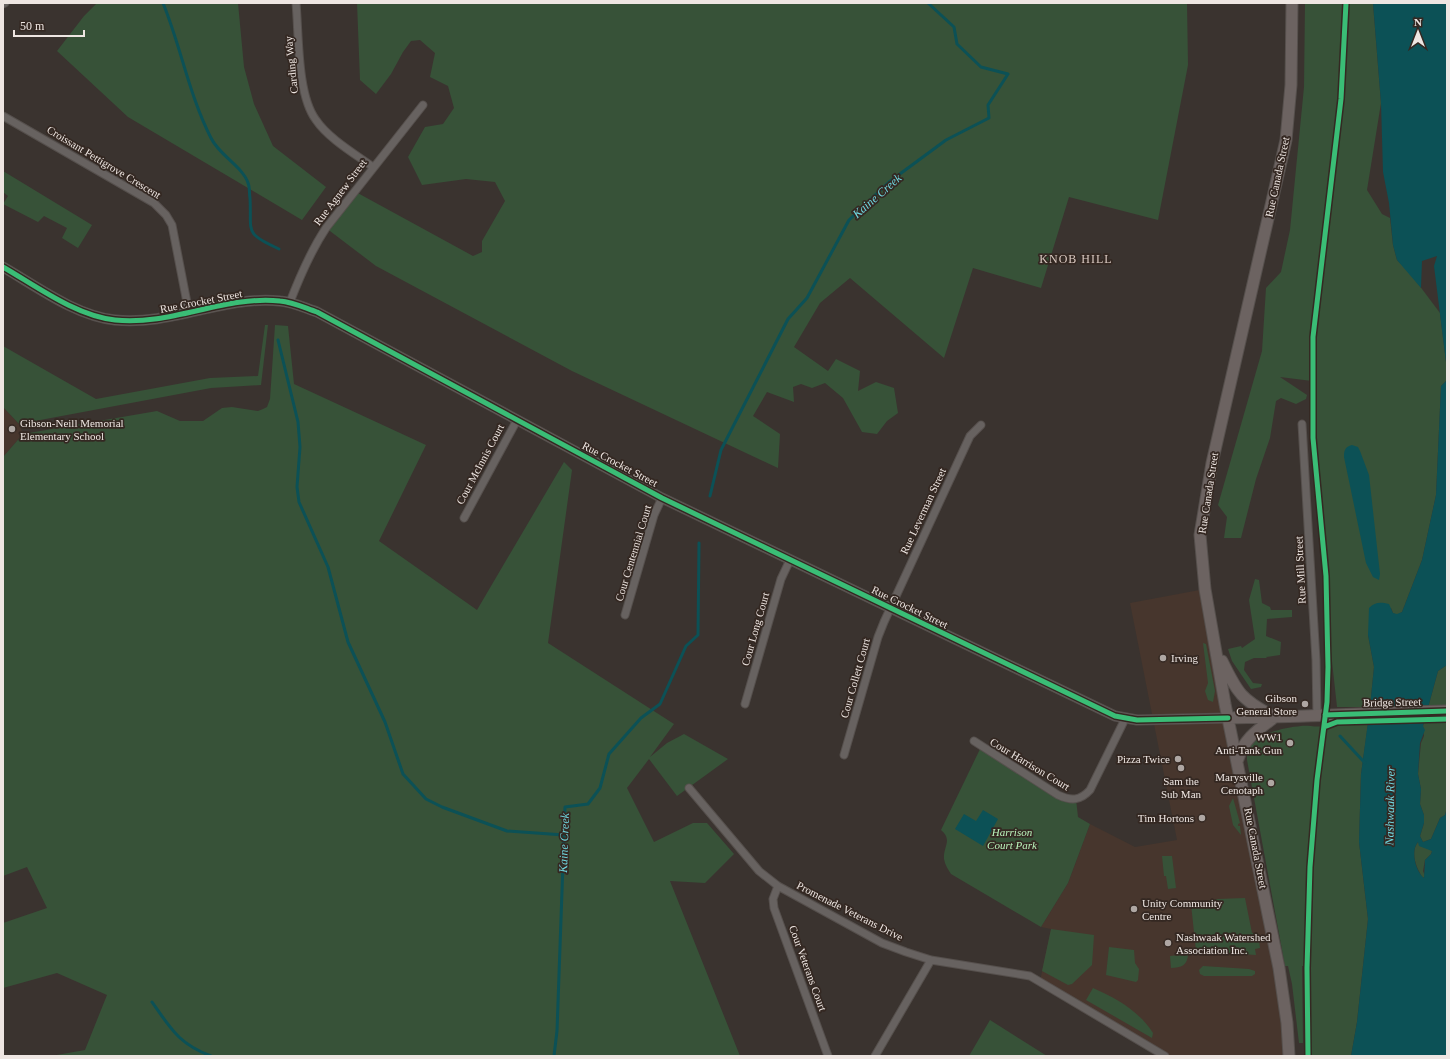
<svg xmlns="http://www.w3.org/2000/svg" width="1450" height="1059" font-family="'Times New Roman',serif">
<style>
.built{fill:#47362d}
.green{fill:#375238}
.water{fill:#0c5156;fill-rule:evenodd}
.pier{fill:#3a332f}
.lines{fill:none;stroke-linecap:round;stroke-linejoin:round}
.stream{stroke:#0c5156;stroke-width:3}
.minor-casing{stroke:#56504d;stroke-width:9}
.tertiary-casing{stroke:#56504d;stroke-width:11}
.secondary-casing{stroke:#56504d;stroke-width:13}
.minor{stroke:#676260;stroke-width:7}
.tertiary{stroke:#676260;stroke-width:9}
.secondary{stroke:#6c6361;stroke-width:11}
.cycleway-casing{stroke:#342822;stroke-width:8}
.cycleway{stroke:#3abd76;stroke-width:5}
.poi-dot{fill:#afa7a3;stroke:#342822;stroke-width:1.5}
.labels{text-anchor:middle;stroke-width:3.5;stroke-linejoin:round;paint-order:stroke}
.street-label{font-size:11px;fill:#eee6e2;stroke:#342822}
.poi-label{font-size:11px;fill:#eee6e2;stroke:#342822;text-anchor:end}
.park-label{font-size:11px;font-style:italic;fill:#bbf6bd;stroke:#342822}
.water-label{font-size:12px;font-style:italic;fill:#70d8e1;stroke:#342822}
.neighbourhood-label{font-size:12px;letter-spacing:1px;fill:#dacac2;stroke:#342822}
</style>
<rect width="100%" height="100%" fill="#3a332f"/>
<path class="built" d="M3,407L19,424L23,434L3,457Z
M1205,589L1231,731L1289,1056H1165L1040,981L1051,929L1041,927L1068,883L1090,824L1135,847L1177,840L1130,603Z"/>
<path class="green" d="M97,3H238L244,67L254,104L273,146L326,187L302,220L128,117L57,51L84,16Z
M357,3H1187L1188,65L1158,220L1069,197L1041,288L973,268L944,358L850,278L820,303L794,347L828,371L836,359L860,371L858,391L876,382L894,388L898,413L887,421L877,434L862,432L843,398L825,383L812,388L801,384L793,387L794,402L767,392L753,416L780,434L778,468L572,371L376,266L326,228L354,191L473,256L482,252V241L505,201L495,182L466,179L422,185L408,157L425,127L443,124L454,108L448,86L430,77L435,53L420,40L411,41L403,52L391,74L376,94L360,80Z
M1305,3H1373L1381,103L1367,190L1382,214L1390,218L1393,245L1397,260L1410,273L1440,313L1447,370V380L1441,386L1436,495L1422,560L1402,612L1397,615L1393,613L1391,608L1368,635L1374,667L1370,707H1337L1328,625L1323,532L1313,438L1312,381L1280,377L1307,395L1306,399L1296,404L1281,398L1276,401L1270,438L1256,479L1241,538H1224L1227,517L1218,505L1262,351L1266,288L1281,272L1290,230L1304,87Z
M3,171L92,225L78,248L62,238L67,228L44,216L38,222L3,204L8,196L3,192Z
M265,325H268L261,385L211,388L19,424L3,407V346L96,399L210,378L258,376Z
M275,325L288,326L294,384L426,445L379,541L477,610L564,462L572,470L548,643L674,724L650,757L667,743L684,734L728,759L677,796L649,759L627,788L654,842L693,823H707L734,854L705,883L670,881L740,1056H51L85,1050L107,995L57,973L3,988V923L47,908L27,867L3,876V457L23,434L157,411L180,421H203L222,408L232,407L258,411L263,409L267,407L270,399Z
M1255,579L1259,580L1262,603L1270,607L1271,610H1292V617L1267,619L1266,636L1281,642L1280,655L1266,657L1267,658H1254L1245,662L1244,670L1253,683L1262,684L1261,687L1251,689L1232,661L1228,649L1241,646L1242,648L1255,639L1249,600Z
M1203,643L1206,644L1215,691L1213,702L1208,700L1205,691L1208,683Z
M1447,665V808L1445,815L1440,818L1431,839L1423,842L1420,836L1424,823V815L1420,804L1421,789L1418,774L1421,743L1424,736L1423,726L1438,671Z
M1328,724H1368L1361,774L1359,842L1368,919L1357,1022L1351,1056H1311V966H1302L1303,1043H1299L1292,984L1288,966H1285L1247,760C1246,735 1281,728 1301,726C1310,725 1320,729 1328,724Z
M981,747L1046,788L1076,799L1078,817L1090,824L1068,883L1041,927L951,874C948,869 945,865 944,859C943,847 953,840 941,830Z
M1233,798L1240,823L1238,824V826H1240L1241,835L1233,825L1229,806Z
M1418,842L1432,851L1431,854L1425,860L1423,871L1425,876L1423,878C1416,868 1410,852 1418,842Z
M1162,856H1172L1176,888L1168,889L1166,876H1164Z
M1245,898L1252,933H1258L1260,948L1255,949L1256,955L1196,951L1191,904L1218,899Z
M1051,929L1094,935L1092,965L1072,984L1068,985L1042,971Z
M1109,947L1134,950L1135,963L1139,969L1138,980L1136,982L1106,975Z
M1188,954C1188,965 1181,968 1171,968L1170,956Z
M1203,966L1249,969L1255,971V974L1252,976H1204L1200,974L1199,970Z
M1093,988C1116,998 1139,1011 1153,1033L1152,1038L1086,1000Z
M990,1020L1047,1056H969Z"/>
<path class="water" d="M1373,3H1447V370L1434,266L1437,256L1422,261L1421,288L1397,260L1393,245L1389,203L1383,172L1381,103Z
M1447,380V665L1438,671L1423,726L1425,730L1420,743L1418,774L1421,789L1420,804L1424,815V823L1420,836L1423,842L1431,839L1440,818L1445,815L1447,808V1056H1351L1357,1022L1368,919L1359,842L1361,774L1370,707L1374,667L1368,635L1369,608C1375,602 1380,602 1389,604L1393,613L1397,614L1402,612L1422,560L1436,495L1441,386ZM1418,842L1419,846L1432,851L1431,854L1425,860L1424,878C1416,872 1410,851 1418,842Z
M1352,445L1358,447L1360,451L1369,475L1380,574L1379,580L1373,577L1366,563L1344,457C1344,450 1345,447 1352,445Z
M983,810L998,819L983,846L955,829L964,814L976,821Z"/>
<path class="pier" d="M1431,705L1426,723L1366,724L1368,707Z"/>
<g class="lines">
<path class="stream" d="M163,3C181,47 189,95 211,138C219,155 243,167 248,183C250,187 249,193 250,198C252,232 243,233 279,249
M278,340L298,422L300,447L297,487L299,502L328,567L348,642L385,722L403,774L426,799L442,807L507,831L564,835
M710,496L721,450L788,319L807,298L849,220L889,182L946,140L989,118L988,105L1008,74L981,67L957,44L954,27L928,3
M1340,736L1365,763
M152,1002C171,1029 179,1044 211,1056
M554,1056L557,1031L565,807L588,804L600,788L609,754L641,718L660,704L686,646L698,635L699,543"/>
<defs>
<path id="minor" d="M296,3C299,35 297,95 316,120C328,138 355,154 373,167
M3,4L5,3
M3,116L154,203L166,215L172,225L189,313
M290,302C300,276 310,252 326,228L423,105
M1302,424L1316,660L1317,716
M464,518L517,420
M625,615L654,515L662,498
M745,704L781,579L790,560
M974,741L1058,795C1071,801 1080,801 1090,790L1125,719
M844,755L878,637L884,622L970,436L981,425
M689,788L759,871L778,886L882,943L906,952L931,960L1030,976L1165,1056
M778,886L773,899L774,908L828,1056
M875,1056L931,960"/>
<path id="tertiary" d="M3,267C36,286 76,316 115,320C171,326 225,295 280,301C293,302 305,308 317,312L662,498L1115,716L1137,720L1228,718"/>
<path id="secondary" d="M1222,661C1238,694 1241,699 1274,717
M1228,718C1301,717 1374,713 1447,711
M1238,759C1244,738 1259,729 1275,717
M1289,1056L1287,1023L1279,968L1225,704L1205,589L1200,535L1212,463L1286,140L1291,85L1292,3"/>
</defs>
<use href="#minor" class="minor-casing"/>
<use href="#tertiary" class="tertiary-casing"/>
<use href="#secondary" class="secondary-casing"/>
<use href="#minor" class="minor"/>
<use href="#tertiary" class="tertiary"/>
<use href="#secondary" class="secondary"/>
<defs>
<path id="cycleway" d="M3,267C36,286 76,316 115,320C171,326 225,295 280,301C293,302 305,308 317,312L662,498L1115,716L1137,720L1228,718
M1325,715L1447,711
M1324,727L1337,722L1447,719
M1308,1056L1307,968L1310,867L1317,780L1327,702L1328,667L1326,576L1313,438V337L1341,99L1346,3"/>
</defs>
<use href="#cycleway" class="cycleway-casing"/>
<use href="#cycleway" class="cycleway"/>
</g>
<g class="poi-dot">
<circle cx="12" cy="429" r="4"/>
<circle cx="1163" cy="658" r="4"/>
<circle cx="1305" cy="704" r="4"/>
<circle cx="1290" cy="743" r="4"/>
<circle cx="1178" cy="759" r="4"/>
<circle cx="1181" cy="768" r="4"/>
<circle cx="1271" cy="783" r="4"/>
<circle cx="1202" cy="818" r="4"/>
<circle cx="1134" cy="909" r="4"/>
<circle cx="1168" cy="943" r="4"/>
</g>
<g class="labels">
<g class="street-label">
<text transform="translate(291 65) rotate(-96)" y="4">Carding Way</text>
<text transform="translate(104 162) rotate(31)" y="4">Croissant Pettigrove Crescent</text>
<text transform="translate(1277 177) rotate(-78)" y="4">Rue Canada Street</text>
<text transform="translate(340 192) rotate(-53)" y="4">Rue Agnew Street</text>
<text transform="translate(201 301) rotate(-11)" y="4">Rue Crocket Street</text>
<text transform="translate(480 464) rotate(-62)" y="4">Cour McInnis Court</text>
<text transform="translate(620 464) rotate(28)" y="4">Rue Crocket Street</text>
<text transform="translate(1208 493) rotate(-81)" y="4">Rue Canada Street</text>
<text transform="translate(923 511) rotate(-65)" y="4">Rue Leverman Street</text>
<text transform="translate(633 553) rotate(-73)" y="4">Cour Centennial Court</text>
<text transform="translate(1300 570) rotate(-93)" y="4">Rue Mill Street</text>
<text transform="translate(910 607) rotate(26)" y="4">Rue Crocket Street</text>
<text transform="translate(755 629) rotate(-74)" y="4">Cour Long Court</text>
<text transform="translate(855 678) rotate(-74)" y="4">Cour Collett Court</text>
<text transform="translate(1392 702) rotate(-1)" y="4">Bridge Street</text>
<text transform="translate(1030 764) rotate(31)" y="4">Cour Harrison Court</text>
<text transform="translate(1256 848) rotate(79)" y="4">Rue Canada Street</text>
<text transform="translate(850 911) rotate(27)" y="4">Promenade Veterans Drive</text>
<text transform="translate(808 968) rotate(70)" y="4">Cour Veterans Court</text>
</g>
<g class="poi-label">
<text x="20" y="427" text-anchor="start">Gibson-Neill Memorial<tspan x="20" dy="13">Elementary School</tspan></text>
<text x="1171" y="662" text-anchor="start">Irving</text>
<text x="1297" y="702">Gibson<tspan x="1297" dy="13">General Store</tspan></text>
<text x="1282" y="741">WW1<tspan x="1282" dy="13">Anti-Tank Gun</tspan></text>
<text x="1170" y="763">Pizza Twice</text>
<text x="1263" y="781">Marysville<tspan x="1263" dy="13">Cenotaph</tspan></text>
<text x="1181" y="785" text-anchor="middle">Sam the<tspan x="1181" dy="13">Sub Man</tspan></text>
<text x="1194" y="822">Tim Hortons</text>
<text x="1142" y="907" text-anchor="start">Unity Community<tspan x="1142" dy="13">Centre</tspan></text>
<text x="1176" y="941" text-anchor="start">Nashwaak Watershed<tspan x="1176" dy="13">Association Inc.</tspan></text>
</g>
<g class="park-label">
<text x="1012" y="836">Harrison<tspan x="1012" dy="13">Court Park</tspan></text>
</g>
<g class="water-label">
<text transform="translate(877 196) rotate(-41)" y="4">Kaine Creek</text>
<text transform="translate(1390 806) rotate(-89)" y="4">Nashwaak River</text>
<text transform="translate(564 843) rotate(-88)" y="4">Kaine Creek</text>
</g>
<g class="neighbourhood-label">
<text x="1076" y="263">KNOB HILL</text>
</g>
</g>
<rect width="1450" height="1059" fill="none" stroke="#eee6e2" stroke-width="8"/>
<g transform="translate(1418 32)" stroke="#342822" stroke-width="3" paint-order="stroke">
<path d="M0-3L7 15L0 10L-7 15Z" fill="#eee6e2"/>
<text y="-6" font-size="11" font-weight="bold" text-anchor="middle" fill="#eee6e2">N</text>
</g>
<path d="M14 30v6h70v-6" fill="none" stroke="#eee6e2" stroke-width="2"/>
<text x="20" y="30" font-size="12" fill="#eee6e2" stroke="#342822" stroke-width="3" paint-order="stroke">50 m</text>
</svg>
